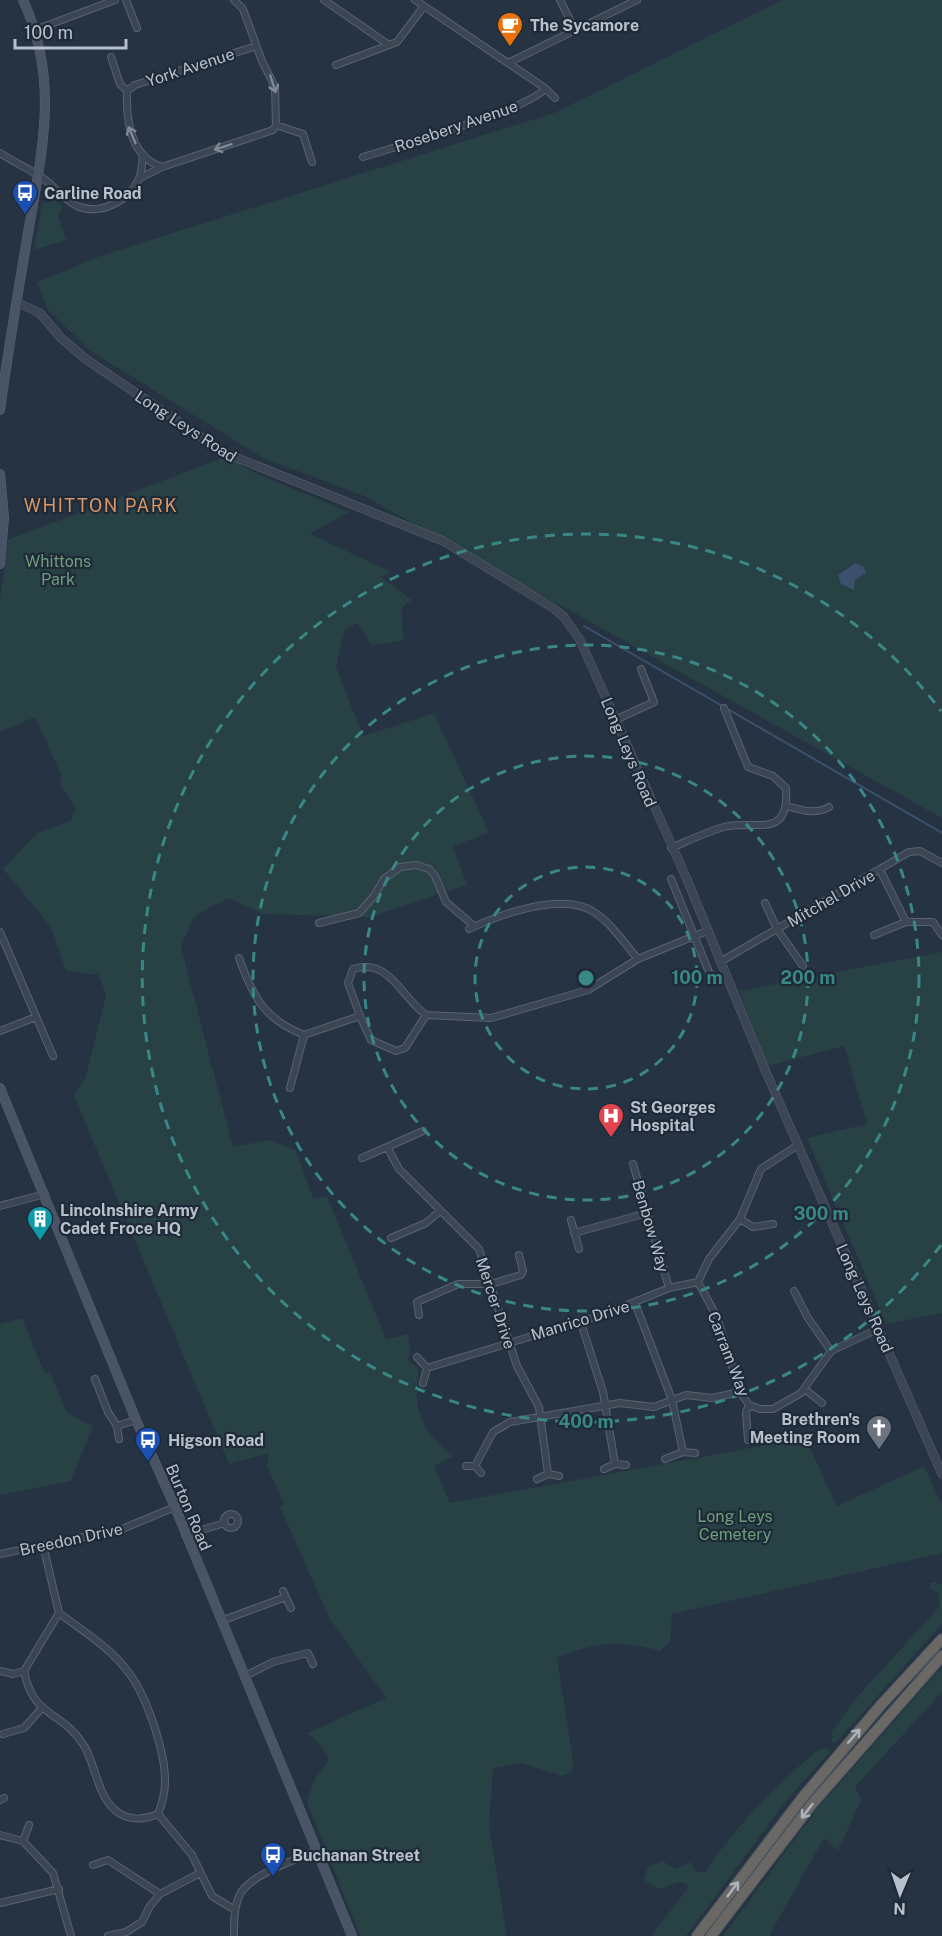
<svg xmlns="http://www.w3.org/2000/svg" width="942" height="1936" font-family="'Public Sans',sans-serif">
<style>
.green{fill:#284144}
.water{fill:#3b506c}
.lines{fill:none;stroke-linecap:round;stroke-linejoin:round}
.stream{stroke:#3b506c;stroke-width:2}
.minor-casing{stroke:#596370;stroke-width:8}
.tertiary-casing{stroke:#596370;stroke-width:9}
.secondary-casing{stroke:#596370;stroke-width:10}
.trunk-casing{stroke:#45505d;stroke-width:12}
.minor{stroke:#3b4553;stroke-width:6}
.tertiary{stroke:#3b4553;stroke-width:8}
.secondary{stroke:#495466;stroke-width:9}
.trunk{stroke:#696865;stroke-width:10}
.oneway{stroke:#808996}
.oneway2{stroke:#acb3bd}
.ring{fill:none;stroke:#398886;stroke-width:3;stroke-dasharray:10 8}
.labels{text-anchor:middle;stroke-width:4.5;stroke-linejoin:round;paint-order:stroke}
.poi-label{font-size:16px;font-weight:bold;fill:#b8c0cd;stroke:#1f2a38;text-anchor:start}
.street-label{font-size:16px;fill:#b8c0cd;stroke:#1f2a38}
.park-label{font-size:16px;fill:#6e9e79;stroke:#1f2a38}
.neighbourhood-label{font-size:18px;letter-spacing:1.5px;fill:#d99766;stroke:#1f2a38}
.centre{fill:#398886;stroke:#1f2a38;stroke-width:3}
.ring-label{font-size:18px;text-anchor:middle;font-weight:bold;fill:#398886;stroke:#1f2a38;stroke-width:4.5;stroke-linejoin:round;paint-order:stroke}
</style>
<rect width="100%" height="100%" fill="#263343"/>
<path class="green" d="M782,0H942V818L364,496L263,458L89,350L47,309L37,282L100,256L554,113Z
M55,200L63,207L58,216L66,240L34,250L42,204Z
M227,456L255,473L349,512L310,534L391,572L381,577L412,600L402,607L403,640L372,646L357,623L345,629L336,667L363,736L434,713L489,833L453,846L467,885L370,917L263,914L229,898L194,916L181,947L233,1147L268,1140L296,1150L313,1198L327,1196L386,1339L408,1334L411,1353L408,1360L418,1368C419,1376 417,1383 417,1392C416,1420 432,1439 453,1456L434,1466L450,1503L805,1438L837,1506L924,1466L942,1505V1552L938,1554L672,1614L670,1642L660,1651C621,1640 594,1642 557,1658L573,1760L572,1772L562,1776L522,1763L493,1768L489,1826L507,1936H360L307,1802L315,1778L329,1759L320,1744L307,1733L386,1698L330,1619L280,1507L284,1504L267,1466L269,1453L229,1464L74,1096L85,1079L106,995L99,975L66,971L51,927L3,869L37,833L70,821L76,809L61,786V775L35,717L0,732V600L8,540Z
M942,952V1313L886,1324L807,1138L867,1124L844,1046L768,1066L739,991Z
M22,1318L45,1374L50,1372L67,1413L93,1426L71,1481L0,1495V1324Z
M934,1582L942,1585V1624L835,1744L832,1742V1731L858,1696L940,1606L938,1593L931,1589L930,1583Z
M942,1667V1692L855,1787L861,1800L838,1851L824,1838L769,1936H723L817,1809Z
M827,1748L830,1752L787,1800L686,1936H651L688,1888L687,1884L678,1882L659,1889L644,1880L648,1867L662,1861L677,1869L690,1862L696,1871L705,1873C732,1829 779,1782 819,1749Z"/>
<path class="water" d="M856,563L864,567L866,573L855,580L854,590L841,584L838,575Z"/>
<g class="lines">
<path class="stream" d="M584,626L942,833"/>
<defs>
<path id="minor" d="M126,0L137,28
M234,0L243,9L262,61L275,87L276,125
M324,0L389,45
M415,0L545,88L555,98
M560,0L575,30
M35,30L115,0
M111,57L120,84L127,91
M508,63L637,0
M336,65L397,42L424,6
M127,91L135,85L256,46
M127,91C126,119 130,157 162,167
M276,125L303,134L312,162
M0,153C14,162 31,170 44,179C56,188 63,199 77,206C100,216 129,201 139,179C142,172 142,162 143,155
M363,157C392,148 536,107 545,88
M140,178L162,167L273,130L276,125
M615,720L654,702L641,669
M787,806C802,810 815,815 829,807
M671,848C688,841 706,832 724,827C754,819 790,841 786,788L773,776L748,767L724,708
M671,879L711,977
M765,903L777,929L803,966
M906,922H933L942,935
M319,923L359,913L374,896L384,879L400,867L416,865L429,869L435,876L446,902L474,926
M469,929C499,915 562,891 594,912C611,923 625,944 638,959
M0,932L53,1056
M874,935L906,922L880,870
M239,958C253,997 264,1019 304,1035
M720,962L909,852L920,851L942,863
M360,1016L348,983L353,969C390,958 400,996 426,1015
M0,1031L36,1017
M290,1088L304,1035L360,1016L371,1040L396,1051L405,1048L426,1015L491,1018L588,990L638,959L707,931
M798,1145L761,1169L740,1219L709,1259L698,1282L717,1317L740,1392L749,1405L760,1409H773L801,1393L831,1351L878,1329
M387,1147L423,1131
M362,1158L387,1147L399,1169L479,1249L517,1366L539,1407L548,1474
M633,1164L669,1288
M0,1206L45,1194
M740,1219L753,1227L773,1224
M571,1220L579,1249
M574,1233L647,1213
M391,1238L426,1223L440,1211
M794,1291L808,1318L831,1351
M635,1303L672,1400L683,1452
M419,1315L417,1302L458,1284H491L521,1275L523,1271L519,1255
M580,1320L603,1392L615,1464
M417,1357L427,1368L423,1383
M427,1368L605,1314L669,1288L698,1282
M95,1379L108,1412L117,1426L136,1420
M806,1390L822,1403
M117,1426L119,1439
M748,1440L746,1412L749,1405
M665,1459L683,1452L695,1453
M466,1466H475L481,1473
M475,1466L493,1432L510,1422L620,1403L654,1407L686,1395L712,1398L740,1392
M604,1469L615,1464L626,1465
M537,1479L548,1474L559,1476
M224 1521a7 7 0 1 1 14 0a7 7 0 1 1-14 0Z
M185,1535L225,1523
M43,1545L59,1613
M0,1554L122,1529L175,1507
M283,1591L291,1608
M59,1613L24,1671C33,1718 61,1710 83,1744C96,1764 96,1793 115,1810C127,1821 144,1820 158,1814
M59,1613C83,1631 111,1648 129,1673C147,1697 166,1753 165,1783C165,1794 162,1804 158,1814
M221,1621L286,1597
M0,1671L13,1674L24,1671
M245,1676L273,1662L308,1653L313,1664
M3,1734L24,1728L41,1709
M0,1800L4,1798
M158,1814L192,1855L212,1896L235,1910
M0,1835L23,1841L53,1873L71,1936
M23,1841L29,1825
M93,1865L108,1860L160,1894
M0,1903L59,1889
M108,1936L126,1932L142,1922L150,1906L160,1894L200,1873
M234,1936C234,1922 234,1907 240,1894C251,1874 296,1860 317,1850"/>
<path id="tertiary" d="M18,303L40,313L61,338L87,360L225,453L443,541L553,608L564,617L580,640L686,877L766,1072L942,1474"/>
<path id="secondary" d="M0,410C8,351 18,292 28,233C42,150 60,81 23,0
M0,474L4,518L0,564
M0,1088L136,1420L175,1507L352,1936"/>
<path id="trunk" d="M697,1936L803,1797L881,1705L942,1639
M711,1936L812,1804L942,1656"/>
</defs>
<use href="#minor" class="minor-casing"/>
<use href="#tertiary" class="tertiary-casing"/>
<use href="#secondary" class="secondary-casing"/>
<use href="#trunk" class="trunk-casing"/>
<use href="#minor" class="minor"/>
<use href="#tertiary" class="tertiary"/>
<use href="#secondary" class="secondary"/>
<use href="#trunk" class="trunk"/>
</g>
<defs><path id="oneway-shaft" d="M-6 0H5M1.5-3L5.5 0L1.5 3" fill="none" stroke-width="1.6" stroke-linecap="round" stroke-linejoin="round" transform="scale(1.5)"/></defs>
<g class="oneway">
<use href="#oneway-shaft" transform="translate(273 84) rotate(72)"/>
<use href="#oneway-shaft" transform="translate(132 135) rotate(-113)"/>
<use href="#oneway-shaft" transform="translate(223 147) rotate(162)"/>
</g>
<g class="oneway2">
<use href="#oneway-shaft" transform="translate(854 1736) rotate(-49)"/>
<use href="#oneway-shaft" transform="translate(807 1811) rotate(128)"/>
<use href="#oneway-shaft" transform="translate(733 1889) rotate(-53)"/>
</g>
<g class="ring">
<circle cx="586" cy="978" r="111"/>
<circle cx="586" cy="978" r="222"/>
<circle cx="586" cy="978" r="333"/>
<path d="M941 1245A444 444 0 1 1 941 711"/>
</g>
<defs>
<symbol id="cafe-pin" viewBox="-11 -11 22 30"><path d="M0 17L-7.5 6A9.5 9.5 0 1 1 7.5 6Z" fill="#e8710a" stroke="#1f2a38"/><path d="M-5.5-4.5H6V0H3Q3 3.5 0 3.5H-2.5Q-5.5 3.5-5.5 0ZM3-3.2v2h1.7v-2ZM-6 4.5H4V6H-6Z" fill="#fff"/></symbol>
<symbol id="bus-pin" viewBox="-11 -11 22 30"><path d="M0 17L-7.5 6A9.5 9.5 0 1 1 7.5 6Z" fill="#1a4fb4" stroke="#1f2a38"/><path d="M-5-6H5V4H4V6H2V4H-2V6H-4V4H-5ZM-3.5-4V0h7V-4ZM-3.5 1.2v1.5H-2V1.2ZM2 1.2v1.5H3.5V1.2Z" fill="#fff"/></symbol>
<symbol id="hospital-pin" viewBox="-11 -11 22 30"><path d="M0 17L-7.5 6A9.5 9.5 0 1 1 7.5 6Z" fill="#e0444e" stroke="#1f2a38"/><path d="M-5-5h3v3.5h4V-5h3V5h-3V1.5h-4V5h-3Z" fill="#fff"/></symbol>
<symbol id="building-pin" viewBox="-11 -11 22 30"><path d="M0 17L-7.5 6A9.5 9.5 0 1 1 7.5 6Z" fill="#0f9aa8" stroke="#1f2a38"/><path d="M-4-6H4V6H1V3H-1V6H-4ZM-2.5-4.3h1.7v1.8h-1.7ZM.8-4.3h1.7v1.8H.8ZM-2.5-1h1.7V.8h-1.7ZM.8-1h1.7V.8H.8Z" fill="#fff"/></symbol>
<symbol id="church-pin" viewBox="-11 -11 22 30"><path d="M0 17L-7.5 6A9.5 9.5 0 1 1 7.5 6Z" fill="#6b7280" stroke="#1f2a38"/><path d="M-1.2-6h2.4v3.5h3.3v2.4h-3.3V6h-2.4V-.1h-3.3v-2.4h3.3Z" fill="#fff"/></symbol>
</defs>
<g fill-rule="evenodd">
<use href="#cafe-pin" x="495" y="10" width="30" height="40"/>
<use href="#bus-pin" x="10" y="178" width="30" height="40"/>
<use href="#hospital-pin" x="596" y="1101" width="30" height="40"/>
<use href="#building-pin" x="25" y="1204" width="30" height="40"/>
<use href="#church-pin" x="864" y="1413" width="30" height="40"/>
<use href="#bus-pin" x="133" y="1425" width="30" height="40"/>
<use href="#bus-pin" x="258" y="1840" width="30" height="40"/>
</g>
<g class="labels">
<g class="poi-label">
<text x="530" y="31">The Sycamore</text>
<text x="44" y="199">Carline Road</text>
<text x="630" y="1113">St Georges<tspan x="630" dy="18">Hospital</tspan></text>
<text x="60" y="1216">Lincolnshire Army<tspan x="60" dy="18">Cadet Froce HQ</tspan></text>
<text x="860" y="1425" text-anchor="end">Brethren's<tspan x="860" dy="18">Meeting Room</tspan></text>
<text x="168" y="1446">Higson Road</text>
<text x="292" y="1861">Buchanan Street</text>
</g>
<g class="street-label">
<text transform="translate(190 67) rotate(-18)" y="6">York Avenue</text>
<text transform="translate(456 126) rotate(-19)" y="6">Rosebery Avenue</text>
<text transform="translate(186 426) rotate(33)" y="6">Long Leys Road</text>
<text transform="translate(629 752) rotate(67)" y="6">Long Leys Road</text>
<text transform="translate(831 898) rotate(-30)" y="6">Mitchel Drive</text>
<text transform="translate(651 1226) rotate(74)" y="6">Benbow Way</text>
<text transform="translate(865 1298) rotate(66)" y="6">Long Leys Road</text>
<text transform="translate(496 1303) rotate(72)" y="6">Mercer Drive</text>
<text transform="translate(580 1320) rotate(-17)" y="6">Manrico Drive</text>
<text transform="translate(729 1354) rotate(69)" y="6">Carram Way</text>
<text transform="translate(189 1507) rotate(67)" y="6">Burton Road</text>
<text transform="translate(71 1539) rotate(-12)" y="6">Breedon Drive</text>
</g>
<g class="park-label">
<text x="58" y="567">Whittons<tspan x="58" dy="18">Park</tspan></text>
<text x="735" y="1522">Long Leys<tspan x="735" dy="18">Cemetery</tspan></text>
</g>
<g class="neighbourhood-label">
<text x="101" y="512">WHITTON PARK</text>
</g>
</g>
<circle cx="586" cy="978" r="9" class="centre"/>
<g class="ring-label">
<text x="697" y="984">100 m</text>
<text x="808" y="984">200 m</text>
<text x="821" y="1220">300 m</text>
<text x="586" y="1428">400 m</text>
</g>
<g transform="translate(900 1894) rotate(182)" stroke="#1f2a38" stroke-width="4.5" paint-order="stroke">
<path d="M0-4.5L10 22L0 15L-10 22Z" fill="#b8c0cd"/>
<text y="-9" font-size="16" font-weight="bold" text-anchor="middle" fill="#b8c0cd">N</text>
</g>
<path d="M15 39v9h111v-9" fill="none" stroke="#b8c0cd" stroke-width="3"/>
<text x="24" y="39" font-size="18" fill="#b8c0cd" stroke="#1f2a38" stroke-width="4.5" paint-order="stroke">100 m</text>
</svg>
